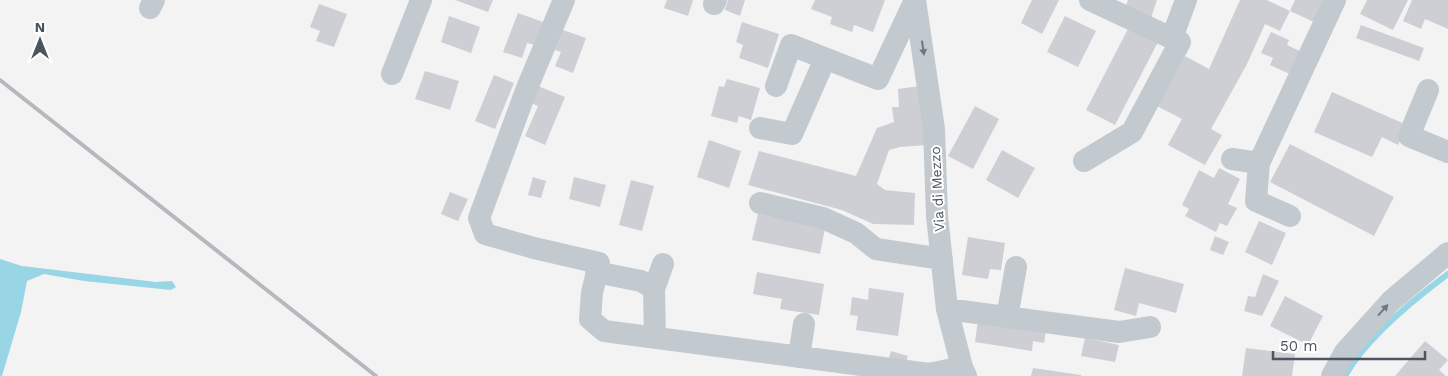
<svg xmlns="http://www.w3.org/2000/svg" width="1448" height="376" font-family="'Work Sans',sans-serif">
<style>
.water{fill:#98d5e5}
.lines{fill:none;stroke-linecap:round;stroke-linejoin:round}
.stream{stroke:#98d5e5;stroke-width:6}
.building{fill:#cdcfd4}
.minor{stroke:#c2c9cf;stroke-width:22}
.rail{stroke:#b5b8bc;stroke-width:4}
.oneway{fill:#6f7880}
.labels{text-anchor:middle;stroke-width:4;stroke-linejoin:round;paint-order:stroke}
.street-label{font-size:14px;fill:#4c555e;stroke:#fff}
</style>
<rect width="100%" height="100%" fill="#f4f3f3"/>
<path class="water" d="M0,259L22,266L156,282L172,281L176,287L171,290L84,281L44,274L27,281L21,312L2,376H0Z"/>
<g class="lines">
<path class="stream" d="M1345,376C1366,338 1413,300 1448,274"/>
</g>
<path class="building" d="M455,0H493L488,12Z
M667,0H693L688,16L664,8Z
M728,0H745L740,16L725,10Z
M815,0H885L873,32L854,25L852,32L830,24L832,17L811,9Z
M1032,0H1059L1042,34L1021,23Z
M1128,0H1157L1151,18L1126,5Z
M1240,0H1267L1290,11L1295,0H1325L1314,22L1290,11L1280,31L1265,24L1247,64L1211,129L1222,135L1205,165L1168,145L1182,119L1157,106L1185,56L1209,69Z
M1367,0H1408L1393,30L1360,14Z
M1412,0H1448V29L1425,19L1421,29L1403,21Z
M319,4L347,14L334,47L316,41L320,31L310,27Z
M518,13L543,22L535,45L527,43L522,58L503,52Z
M449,16L480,27L471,53L441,42Z
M1065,16L1096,31L1078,67L1047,52Z
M742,22L779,34L768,68L739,58L743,45L736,42Z
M1361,25L1424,48L1419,61L1356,38Z
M1129,27L1158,42L1115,125L1086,110Z
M563,30L586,38L573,73L555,66L561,52L555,50Z
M1271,32L1289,40L1287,45L1304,53L1294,76L1270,65L1273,58L1261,53Z
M425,71L459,81L450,110L415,99Z
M494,75L514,83L495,129L475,121Z
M727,79L760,88L751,120L739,116L737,123L711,116L719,86L724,87Z
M538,86L565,97L545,145L525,136L538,106L531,103Z
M920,86L927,145L900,147L889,150L877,184L885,190L915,193L914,225L873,224L842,210L748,185L759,151L856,176L877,128L894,122L892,107H899L898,89Z
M1332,92L1407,125L1398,145L1382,137L1372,157L1314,132Z
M975,106L999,119L973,169L948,156Z
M709,140L741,151L729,188L697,177Z
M1290,144L1394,197L1374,236L1270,182Z
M1002,150L1035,168L1018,198L986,180Z
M1219,168L1240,179L1228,204L1237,208L1227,226L1220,223L1216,232L1185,216L1189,209L1182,205L1199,170L1214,178Z
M533,177L546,181L541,198L528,195Z
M574,177L606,185L600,207L569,199Z
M631,180L654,186L642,231L619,225Z
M450,192L468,199L458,221L441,214Z
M758,214L825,228L820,254L752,240Z
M1259,221L1286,233L1272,265L1245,252Z
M1215,236L1229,242L1223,255L1210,250Z
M968,237L1005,243L1001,270L990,269L988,279L962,275Z
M1125,268L1184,284L1176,313L1139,303L1136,316L1114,310Z
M757,272L824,284L819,315L780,309L782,299L753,294Z
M1263,274L1279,281L1262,316L1244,311L1248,296L1255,297Z
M869,288L904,293L898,336L856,330L858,316L850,315L852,297L868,300Z
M1285,296L1323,316L1308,345L1270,326Z
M978,320L1046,330L1044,343L1033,341L1032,351L975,342Z
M1085,338L1119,345L1115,362L1081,356Z
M1425,341L1448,360L1439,370L1446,376H1395Z
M1246,348L1295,354L1292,376H1242Z
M891,351L908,356L905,366L888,361Z
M1033,368L1081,375V376H1031Z"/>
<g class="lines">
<path class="minor" d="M564,0L527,88L479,218L485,234L534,248L599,263L592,293L590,319L604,331L929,374L962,367
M915,0L934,129L937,216L947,309L962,367L966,376
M714,4L716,0
M150,8L154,0
M1172,38L1186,0
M392,74L421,0
M776,86L791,45L878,79L915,0
M1428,90L1409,136L1448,152
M760,128L792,134L825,59
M1232,159L1259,163
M1084,161L1132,132L1180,42L1090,0
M760,203L823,218L856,233L876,249L942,259
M1290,216L1256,201L1259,163L1335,0
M596,272L641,281L654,289
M947,309L1119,332L1150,327
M1007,317L1016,267
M655,338L654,289L663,264
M799,357L804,324
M1332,376L1345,352L1391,301L1448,253"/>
<path class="rail" d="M0,80L376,376"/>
</g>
<defs><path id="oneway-solid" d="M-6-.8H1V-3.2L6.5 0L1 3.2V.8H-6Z" transform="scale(1.25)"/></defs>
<g class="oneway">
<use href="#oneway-solid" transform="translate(923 48) rotate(82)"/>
<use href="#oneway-solid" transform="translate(1383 310) rotate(-48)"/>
</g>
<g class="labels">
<g class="street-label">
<text transform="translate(937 189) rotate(-93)" y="5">Via di Mezzo</text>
</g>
</g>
<g transform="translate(40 40)" stroke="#ffffff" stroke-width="4" paint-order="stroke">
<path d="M0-4L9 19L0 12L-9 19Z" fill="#4c555e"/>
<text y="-8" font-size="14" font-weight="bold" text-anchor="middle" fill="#4c555e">N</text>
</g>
<path d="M1273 351v8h152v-8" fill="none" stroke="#4c555e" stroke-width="2.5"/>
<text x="1280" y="351" font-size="15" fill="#4c555e" stroke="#ffffff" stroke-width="4" paint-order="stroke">50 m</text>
</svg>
